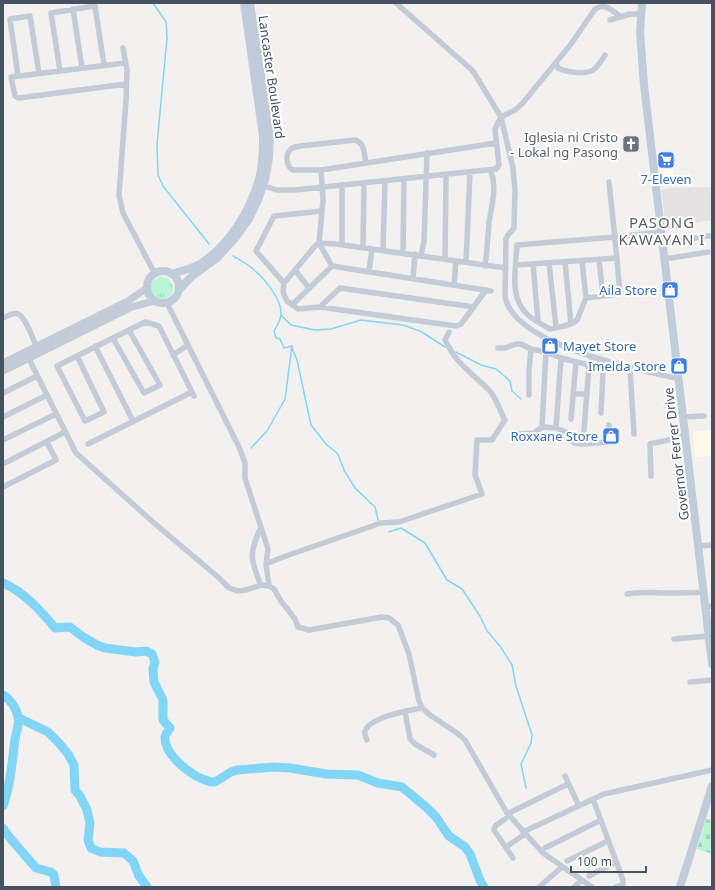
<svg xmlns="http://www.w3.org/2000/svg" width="715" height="890" font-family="'Noto Sans',sans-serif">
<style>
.commercial{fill:#fefae9}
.education{fill:#e4e1e2}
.grass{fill:url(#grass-tufts)}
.cemetery{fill:url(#cemetery-stones)}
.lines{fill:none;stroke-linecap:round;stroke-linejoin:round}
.stream{stroke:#83d5f6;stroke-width:1.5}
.river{stroke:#83d5f6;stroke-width:9}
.minor{stroke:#c3cbd7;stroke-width:5.5}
.tertiary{stroke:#c3cbd7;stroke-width:7}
.secondary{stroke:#c1ccdb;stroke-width:8}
.labels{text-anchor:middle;stroke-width:4;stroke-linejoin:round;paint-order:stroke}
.street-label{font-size:13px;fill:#465260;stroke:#fff}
.worship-label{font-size:13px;fill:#5b616d;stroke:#fff;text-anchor:end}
.shop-label{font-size:13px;fill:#366cbe;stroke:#fff;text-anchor:end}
.quarter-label{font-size:15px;letter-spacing:1px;fill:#5c6066;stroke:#fff}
</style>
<defs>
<pattern id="grass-tufts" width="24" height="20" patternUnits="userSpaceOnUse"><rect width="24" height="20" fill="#bbf5d6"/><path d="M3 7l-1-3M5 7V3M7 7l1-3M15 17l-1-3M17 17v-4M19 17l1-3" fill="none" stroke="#a2d4ba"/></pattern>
<pattern id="cemetery-stones" width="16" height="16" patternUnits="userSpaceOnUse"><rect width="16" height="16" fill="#bbf5d6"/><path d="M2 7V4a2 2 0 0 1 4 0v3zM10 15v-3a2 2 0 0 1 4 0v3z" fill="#a2d4ba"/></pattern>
</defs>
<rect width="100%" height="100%" fill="#f3f0f0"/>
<path class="commercial" d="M673,164L675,184L661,186L659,166Z
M712,430V456L695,457L693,432Z"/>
<path class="education" d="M712,187V220L666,227L661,190L672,188Z"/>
<path class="grass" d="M151 288a11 11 0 1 1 22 0a11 11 0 1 1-22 0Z"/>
<path class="cemetery" d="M706,819L712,820V854L697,849Z"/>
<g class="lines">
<path class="stream" d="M153,3L166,22L167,38L157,144L158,175L163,186L209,244
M233,256C240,260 248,264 254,270C265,279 282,300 281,314C281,320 277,326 274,331L276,338L280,339L284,348L292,346L285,399L267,431L251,448
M281,315L291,325L315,330L331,329L361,320L403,325L420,331L445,347
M292,348L297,360L311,425L326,444L338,454L344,470L355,488L375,507L378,520
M456,352L481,365L496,369L510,381L512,391L521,399
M389,532L401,528L425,543L447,580L462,589L480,616L487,631L500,646L512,665L516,686L532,735L531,743L521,764L526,788"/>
<path class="river" d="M3,583C24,592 41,611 55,628L70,627L83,637L97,645L105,648L136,652L146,651L152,654L155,662L153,669L154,682L163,700V720L170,728C168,731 166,733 165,737C164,756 194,778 211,782H215L231,772L237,770L274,767L290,768L326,774L358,775L378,783L402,787L426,807L436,817L449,836L465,847L470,854L480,880L484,887
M3,695C10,699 17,709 18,717C20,724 16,732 15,739C12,761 11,784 3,806
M19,718L48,732L59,743L68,754L74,765L75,790L80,796L87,810L90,823L88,840L91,848L100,852L124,853L133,861L139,876L147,887
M3,828L10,838L36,868L51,872L54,875L56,887"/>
<path class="minor" d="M396,3L473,71L501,117L513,168L515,190L514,228L508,235L506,239L505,297C515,346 637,369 679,379
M73,9L82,68
M610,20L630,14H641
M123,48L127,70L126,100L119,195L123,213L155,274
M125,63L11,77L15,96L19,98L126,84
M556,63L558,68C566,72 585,75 593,70C598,67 602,60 605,55
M60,71L51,13L95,6L104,65
M18,76L10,19L30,16L39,73
M366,163C364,154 365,143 355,140L300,146C297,147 293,147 291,149C285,154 286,167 293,170H321L496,143
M321,170L323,200L319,243L332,266
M609,182C613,219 617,257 620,294L586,298L577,320C571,326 559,327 550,329C543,325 535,321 529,316C508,298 516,268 517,245L615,237L661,232
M261,185L277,190H295L496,169L499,165L495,129L501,117L515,110L522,104L571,44L595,9C606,2 612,11 621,17
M342,244V185
M663,244L707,236H712
M363,247L364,183
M383,250L385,181
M403,253L404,179
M421,255L424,242L427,153
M445,259L446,175
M599,259L603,296
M665,259L708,252
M582,261L586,298
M466,262L470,173
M565,262L571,324
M549,263L556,327
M533,264L538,321
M516,265L617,258
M485,266C487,251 488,237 489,222C492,204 497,188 491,171
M295,270L309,288
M369,271L372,249
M413,278L415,254
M284,283L256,251L274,216L322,211
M454,285L456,261
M486,290L461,324L456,326L320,307L298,309L287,301L283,292L284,283L316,245L319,243L336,244L506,268
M167,303L239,447L245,463V478L268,549L266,564L269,586
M292,305L332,266L491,291
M320,307L340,288L474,307
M3,318C8,316 13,312 18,314C26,317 34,342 38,350
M113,338L144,393L160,385L129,330
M95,346L133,421
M498,348H505L516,344H521L531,349L546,352L542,427
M546,352L561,358
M173,355L188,345
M29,359L76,453L154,523L218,577L229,588L238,591L246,590L261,585L269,586L274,589L281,601L295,619L298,627L309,630L382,617L389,618L398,625L409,654L419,701L422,708L430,715L457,733L465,740L507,813L543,853L592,887
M57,366L145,322L159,326L194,396
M57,366L85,421L104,412L77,356
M630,368L634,434
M3,393L37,376
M573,394H587
M529,395V370L531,349
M3,417L47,395
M683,417L704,416
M571,419L576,362
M556,428L561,358C571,361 597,365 603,373L601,413
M519,434L534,433L542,427L556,428L568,433L572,441L574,443L583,444L589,366L593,357
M3,440L56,414
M88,444L192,392
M583,444L610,442L609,425
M3,464L65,432
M651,476L650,444L686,436
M3,487L56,460L47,442
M261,527C249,552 250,560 261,585
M699,546L712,545
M266,564L283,557L381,523L399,522L482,494L475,475L477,440H492L505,420C500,411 496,397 489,390C470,371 458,366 445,340L449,332
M627,594C642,591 655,593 669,593C680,593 692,593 704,592
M706,607L712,606
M674,639L709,636
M690,682L712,680
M405,711L410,739L415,744L434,755
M367,740C366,737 364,734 365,731C370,717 410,710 422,708
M565,776L579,806
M593,799L623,880V884L616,887
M511,812L568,784
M505,819L495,826L494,830L513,858
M523,832L604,794L712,770
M506,847L525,834
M545,848L601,820
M567,861L608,841
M589,876L616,862
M539,887L562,867
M574,887L582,880"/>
<path class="tertiary" d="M3,363L128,301L147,288
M3,371L132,307L154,301"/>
<path class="secondary" d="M642,3L640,32L644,85L712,664
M147 287a16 16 0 1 1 32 0a16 16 0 1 1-32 0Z
M171,274C181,271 191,269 200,264C229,245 250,211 259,179C263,165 263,150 263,136L244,3
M179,290L191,277L217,258L237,236L249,219L258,200L265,180L269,158L270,135L250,3
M680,887L712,786"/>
</g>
<defs>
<symbol id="church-square" viewBox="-11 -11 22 22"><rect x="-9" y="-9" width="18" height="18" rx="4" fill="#6b7280" stroke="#fff"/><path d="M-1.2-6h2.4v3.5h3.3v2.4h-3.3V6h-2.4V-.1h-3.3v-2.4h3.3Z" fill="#fff"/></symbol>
<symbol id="supermarket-square" viewBox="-11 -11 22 22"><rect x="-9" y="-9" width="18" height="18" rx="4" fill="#3f7fe0" stroke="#fff"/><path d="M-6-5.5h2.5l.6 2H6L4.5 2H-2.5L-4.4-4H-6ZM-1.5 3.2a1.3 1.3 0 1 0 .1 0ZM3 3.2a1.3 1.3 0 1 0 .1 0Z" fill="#fff"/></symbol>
<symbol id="shop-square" viewBox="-11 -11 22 22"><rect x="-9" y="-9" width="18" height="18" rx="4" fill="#3f7fe0" stroke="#fff"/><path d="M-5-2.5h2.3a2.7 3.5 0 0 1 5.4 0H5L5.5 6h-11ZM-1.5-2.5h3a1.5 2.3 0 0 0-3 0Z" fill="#fff"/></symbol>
</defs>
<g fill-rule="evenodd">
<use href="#church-square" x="621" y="134" width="20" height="20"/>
<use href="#supermarket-square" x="656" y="150" width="20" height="20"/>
<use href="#shop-square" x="660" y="280" width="20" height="20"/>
<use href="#shop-square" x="540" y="336" width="20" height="20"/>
<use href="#shop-square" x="669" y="356" width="20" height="20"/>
<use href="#shop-square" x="601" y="426" width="20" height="20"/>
</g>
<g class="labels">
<g class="street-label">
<text transform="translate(272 77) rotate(82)" y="5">Lancaster Boulevard</text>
<text transform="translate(676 454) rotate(-97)" y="5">Governor Ferrer Drive</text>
</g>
<g class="worship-label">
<text x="618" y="142">Iglesia ni Cristo<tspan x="618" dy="15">- Lokal ng Pasong</tspan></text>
</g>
<g class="shop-label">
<text x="666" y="184" text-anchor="middle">7-Eleven</text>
<text x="657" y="295">Aila Store</text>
<text x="563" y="351" text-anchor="start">Mayet Store</text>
<text x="666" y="371">Imelda Store</text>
<text x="598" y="441">Roxxane Store</text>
</g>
<g class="quarter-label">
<text x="662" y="228">PASONG<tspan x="662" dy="17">KAWAYAN I</tspan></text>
</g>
</g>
<rect width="715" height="890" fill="none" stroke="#465260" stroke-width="8"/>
<path d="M571 866v6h75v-6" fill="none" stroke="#465260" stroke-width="2"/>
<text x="577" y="866" font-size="12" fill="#465260" stroke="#ffffff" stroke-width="3" paint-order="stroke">100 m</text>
</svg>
